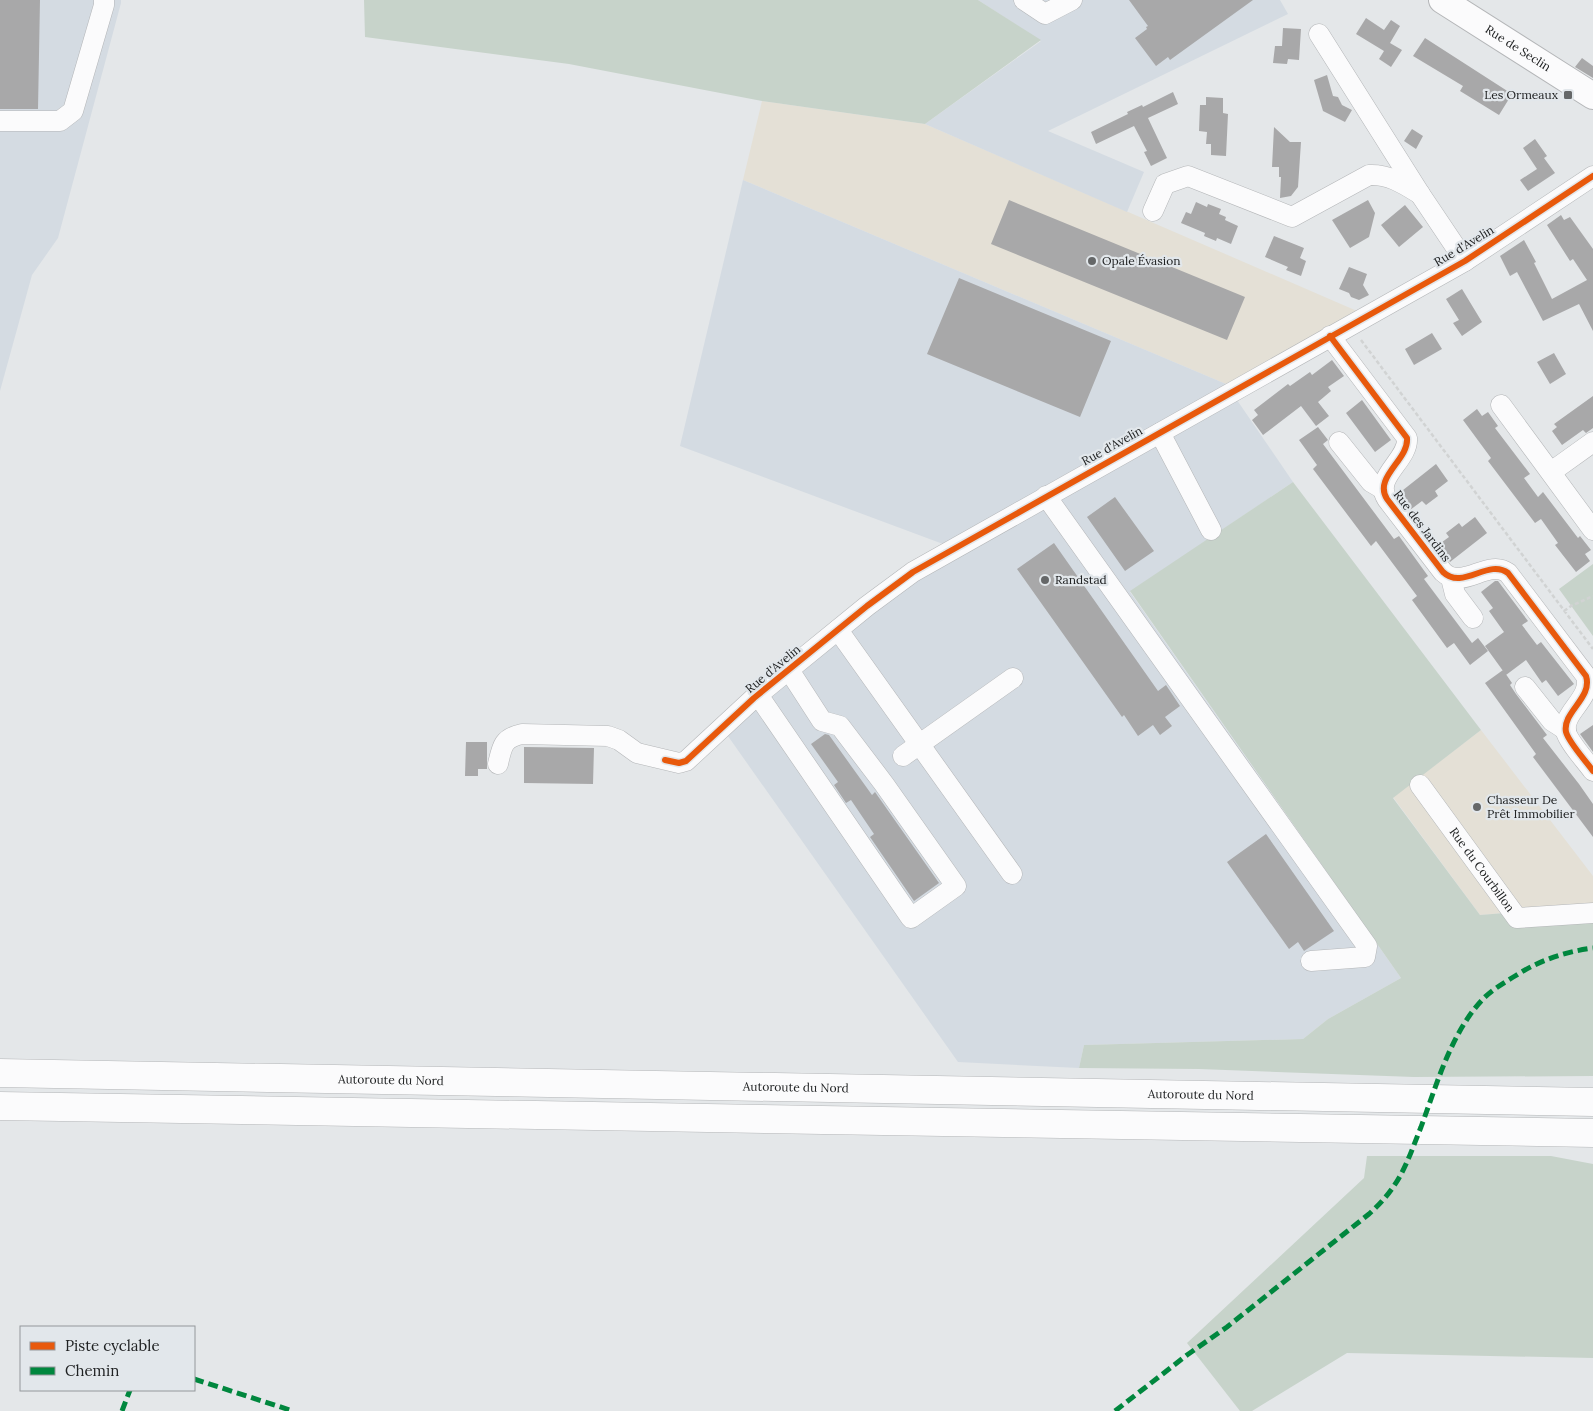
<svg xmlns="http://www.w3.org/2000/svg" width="1593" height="1411" font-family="Lora,serif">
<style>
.commercial{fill:#e4e0d6}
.built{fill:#d4dbe2}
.green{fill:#c7d3ca}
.building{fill:#a8a8a9}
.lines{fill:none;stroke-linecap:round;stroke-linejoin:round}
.minor-casing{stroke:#b4b6b8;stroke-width:21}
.major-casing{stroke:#b4b6b8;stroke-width:28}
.highway-casing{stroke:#b4b6b8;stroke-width:29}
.path{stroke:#d1d3d3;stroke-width:2.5;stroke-dasharray:4 2.5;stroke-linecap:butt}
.minor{stroke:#fbfbfc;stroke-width:20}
.major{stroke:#fbfbfc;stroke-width:26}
.highway{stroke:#fbfbfc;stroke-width:28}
.quiet{stroke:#00873e;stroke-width:5;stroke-dasharray:10 5;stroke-linecap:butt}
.cycleway-casing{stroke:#e2e7eb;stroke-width:9}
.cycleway{stroke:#e8590c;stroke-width:6}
.poi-dot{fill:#656768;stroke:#e2e7eb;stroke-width:2}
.labels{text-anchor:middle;stroke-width:4.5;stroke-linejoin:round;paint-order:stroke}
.street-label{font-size:12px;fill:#202223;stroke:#e2e7eb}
.poi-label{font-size:12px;fill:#202223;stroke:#e2e7eb;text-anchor:start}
</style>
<rect width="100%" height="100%" fill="#e4e7e9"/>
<path class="commercial" d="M762,101L925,124L1357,311L1226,384L743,180Z
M1481,730L1593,876V906L1480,915L1393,797Z"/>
<path class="built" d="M0,0H121V3L58,238L32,275L0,391Z
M978,0H1280L1288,14L1048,131L1144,172L1127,212L925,124L1041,41Z
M743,180L1226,384L1293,482L1130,592L1401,978L1328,1019L1303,1039L1084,1045L1079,1068L958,1062L718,722L943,544L680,446Z"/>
<path class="green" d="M364,0H978L1041,40L925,124L762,101L569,64L365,37Z
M1293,482L1481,730L1393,798L1480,915L1593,906V1076L1414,1077L1199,1069L1079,1068L1084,1045L1303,1039L1328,1019L1401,978L1130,591Z
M1593,564V636L1559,589Z
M1367,1156H1551L1593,1164V1358L1347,1353L1252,1411H1240L1187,1343L1364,1178Z"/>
<path class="building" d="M0,0H40L38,109H0Z
M1129,0H1253L1170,60L1168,57L1156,66L1135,38L1147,29L1146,27L1148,26Z
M1366,18L1384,30L1391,20L1400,26L1390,43L1402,50L1391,67L1379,59L1384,51L1356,34Z
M1283,28L1301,29L1299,60L1288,59L1287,64L1273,63L1275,46H1282Z
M1425,38L1512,94L1499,115L1460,91L1463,86L1413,56Z
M1582,58L1593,66V78L1575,67Z
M1327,75L1333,96L1338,97L1342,105L1352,110L1345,122L1323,111L1314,80Z
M1173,92L1178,104L1148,118L1167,158L1151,166L1144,152L1147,151L1134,126L1096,144L1091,132L1128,114L1127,112L1142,105L1143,107Z
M1206,97L1223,98V113L1228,114L1226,156L1211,155V144H1206L1207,132L1199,131L1200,105H1206Z
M1274,127L1290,142H1301L1298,187L1291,196L1280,198L1281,177H1279V167H1272Z
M1412,129L1423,136L1416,149L1404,141Z
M1535,139L1547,156L1544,158L1555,173L1528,191L1520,180L1537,169L1523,148Z
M1009,200L1245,297L1227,340L991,244Z
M1368,200L1375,213L1369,237L1350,248L1332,220Z
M1196,202L1207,207L1208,204L1221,209L1219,214L1226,217L1225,220L1238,226L1231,244L1217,238L1216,241L1204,236L1205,233L1181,223L1186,212L1191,214Z
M1405,205L1423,227L1399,247L1381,225Z
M1561,215L1564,220L1570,217L1593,249V331L1579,304L1543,321L1517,272L1510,276L1500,256L1524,240L1536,262L1534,263L1552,299L1587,280L1573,259L1570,261L1547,225Z
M1274,236L1304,248L1300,258L1306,261L1301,276L1286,270L1288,267L1265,257Z
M1349,267L1367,274L1363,285L1369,295L1359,300L1351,297L1349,293L1339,289Z
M959,278L1111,341L1080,417L927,354Z
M1462,289L1482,322L1462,336L1453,323L1459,320L1446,299Z
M1432,333L1442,349L1414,365L1405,349Z
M1554,353L1566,374L1550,384L1537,362Z
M1332,360L1344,376L1328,387L1331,391L1318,402L1329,416L1316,426L1301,406L1263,435L1252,420L1258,415L1254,410L1288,384L1290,386L1310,372L1312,375Z
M1593,396V428L1586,433L1583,430L1562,445L1552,431L1557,427L1554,424Z
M1362,400L1391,440L1375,452L1346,413Z
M1477,409L1482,416L1488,412L1498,426L1495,428L1530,474L1524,478L1538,497L1543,492L1578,538L1580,536L1591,550L1585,554L1590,561L1576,572L1555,545L1558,543L1541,519L1535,523L1513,494L1488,461L1491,458L1463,420Z
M1318,427L1328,440L1323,444L1394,539L1399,536L1428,576L1424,579L1472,643L1478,638L1488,651L1470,665L1454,643L1447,648L1412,600L1417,596L1376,541L1371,546L1313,469L1317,465L1299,440Z
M1436,464L1448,481L1435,491L1438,496L1426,505L1422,501L1410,510L1398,494Z
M1115,497L1154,551L1125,571L1087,517Z
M1475,517L1487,533L1450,562L1438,545L1449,537L1446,533L1459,523L1462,527Z
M1054,543L1158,691L1166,685L1180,706L1165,717L1172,726L1160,735L1153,725L1138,736L1124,715L1122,717L1017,569Z
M1495,581H1498L1528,621L1522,625L1537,645L1541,642L1574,684L1558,696L1546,680L1542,683L1526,660L1506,675L1485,646L1504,632L1489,611L1493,608L1481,592Z
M1503,670L1512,683L1510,685L1516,694L1547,735L1543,738L1579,784L1593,804V837L1533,757L1536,754L1485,683Z
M1593,725V752L1580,734Z
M825,734L829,735L872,795L875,792L939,883L914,901L870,837L874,834L851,800L846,803L834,785L838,782L811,744Z
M466,742H487V769H478V776H465Z
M524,747L594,748L593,784L524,783Z
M1266,834L1334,931L1304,951L1298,942L1289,949L1227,862Z"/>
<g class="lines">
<defs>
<g id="minor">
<path d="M1024,0L1045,14L1072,0"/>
<path d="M1319,34L1420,194L1465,261"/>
<path d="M0,121H60L73,111L104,5V0"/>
<path d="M1153,211L1165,184L1188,176L1292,217L1369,175C1389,174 1404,184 1420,194"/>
<path d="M1330,336L1407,438C1409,460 1373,477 1387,499L1443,572C1463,591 1488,558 1508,573L1586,676C1593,698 1562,712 1566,732C1569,743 1586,761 1593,771"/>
<path d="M1501,405L1593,530"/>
<path d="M1160,433L1211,530"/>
<path d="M1339,442L1371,482L1383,489"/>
<path d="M1551,472L1593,442"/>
<path d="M1046,496L1367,946L1365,957L1311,961"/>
<path d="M1451,578L1455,594L1473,618"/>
<path d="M838,630L1012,874"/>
<path d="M1525,687L1552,721L1566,730"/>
<path d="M758,695L911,918L956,886L884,784L840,726L822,721L789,670"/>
<path d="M903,756L1013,678"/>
<path d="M498,764C502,746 503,738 522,734L608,736L619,740L637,753L679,763L686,761L754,698L867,606L913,572L1465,261L1593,176"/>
<path id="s1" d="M1420,785L1517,918L1593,913"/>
</g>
<g id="major">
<path id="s2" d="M1442,0L1593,96"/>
</g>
<g id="highway">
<path id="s3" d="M0,1073L1593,1102"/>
<path d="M0,1106L1593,1133"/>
</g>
</defs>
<use href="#minor" class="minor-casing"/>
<use href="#major" class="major-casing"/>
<use href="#highway" class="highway-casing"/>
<path class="path" d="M1361,340L1593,649
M1564,611L1571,606L1593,596"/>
<use href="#minor" class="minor"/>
<use href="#major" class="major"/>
<use href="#highway" class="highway"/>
<path class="quiet" d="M194,1379L293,1411
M122,1411L130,1390
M1115,1411L1187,1355L1227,1327L1369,1214C1400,1186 1406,1165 1421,1127C1437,1084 1451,1032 1484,998C1493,989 1504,983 1515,976C1540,960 1564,952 1593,948"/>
<defs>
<path id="cycleway" d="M1330,336L1407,438C1409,460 1373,477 1387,499L1443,572C1463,591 1488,558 1508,573L1586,676C1593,698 1562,712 1566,732C1569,743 1586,761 1593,771
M665,760L679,763L686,761L754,698L867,606L913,572L1465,261L1593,176"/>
</defs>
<use href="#cycleway" class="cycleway-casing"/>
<use href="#cycleway" class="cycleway"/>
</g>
<g class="poi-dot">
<rect x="1563" y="90" width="10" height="10" rx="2.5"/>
<circle cx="1092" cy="261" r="5"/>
<circle cx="1045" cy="580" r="5"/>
<circle cx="1477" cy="807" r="5"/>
</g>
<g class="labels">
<g class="street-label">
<text dy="4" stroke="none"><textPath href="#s2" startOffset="90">Rue de Seclin</textPath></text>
<text transform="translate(1464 246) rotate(-31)" y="4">Rue d'Avelin</text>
<text transform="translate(1112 446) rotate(-29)" y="4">Rue d'Avelin</text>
<text transform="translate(1422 526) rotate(53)" y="4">Rue des Jardins</text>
<text transform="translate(773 669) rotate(-40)" y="4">Rue d'Avelin</text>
<text dy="4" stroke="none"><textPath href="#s1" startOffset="105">Rue du Courbillon</textPath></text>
<text dy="4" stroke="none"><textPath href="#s3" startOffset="391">Autoroute du Nord</textPath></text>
<text dy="4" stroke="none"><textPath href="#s3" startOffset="796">Autoroute du Nord</textPath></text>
<text dy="4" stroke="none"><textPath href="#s3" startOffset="1201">Autoroute du Nord</textPath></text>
</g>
<g class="poi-label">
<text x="1558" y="99" text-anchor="end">Les Ormeaux</text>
<text x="1102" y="265">Opale Évasion</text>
<text x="1055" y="584">Randstad</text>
<text x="1487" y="804">Chasseur De<tspan x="1487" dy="14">Prêt Immobilier</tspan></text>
</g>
</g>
<rect x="20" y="1326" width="175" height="65" fill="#e2e7eb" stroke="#94989b"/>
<rect x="30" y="1342" width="25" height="8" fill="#e8590c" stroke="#94989b"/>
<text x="65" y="1351" font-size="15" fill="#202223">Piste cyclable</text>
<rect x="30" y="1367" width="25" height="8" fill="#00873e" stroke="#94989b"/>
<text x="65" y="1376" font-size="15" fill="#202223">Chemin</text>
</svg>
